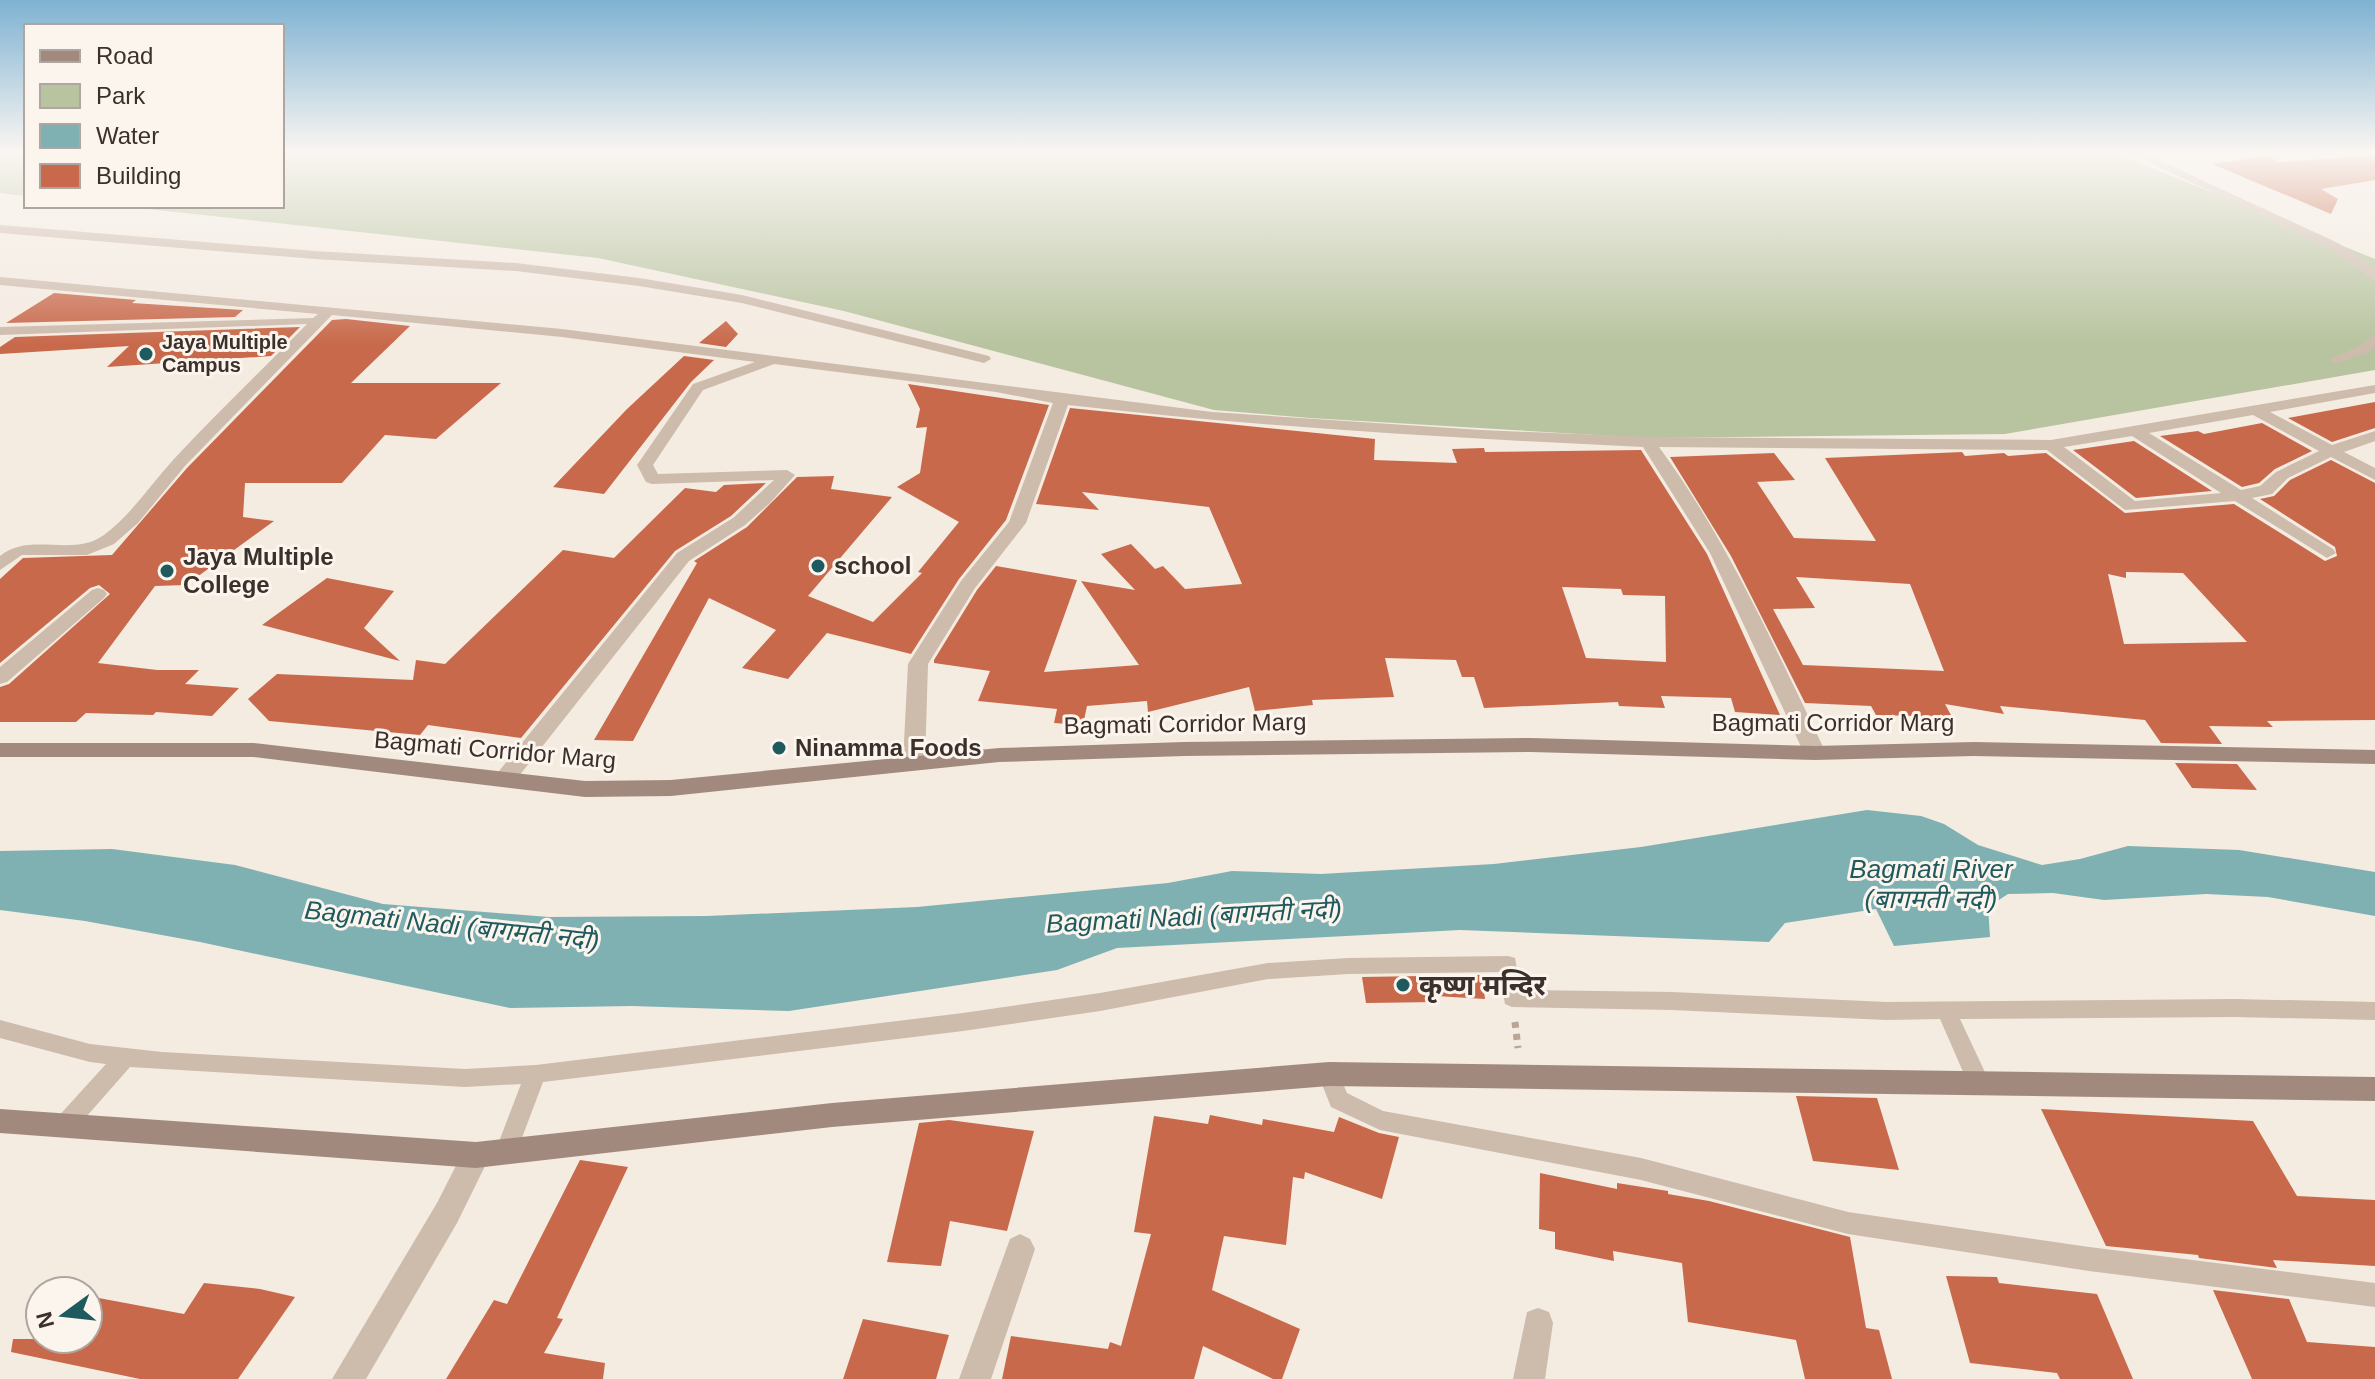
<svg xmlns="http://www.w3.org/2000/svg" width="2375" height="1379" font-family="Helvetica,'Noto Sans Devanagari',sans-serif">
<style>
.green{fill:#b8c4a0}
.water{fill:#7fb0b2}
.building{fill:#c8694b;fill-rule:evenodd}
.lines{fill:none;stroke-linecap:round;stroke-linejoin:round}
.path{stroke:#b9a596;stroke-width:7;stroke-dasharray:6 6;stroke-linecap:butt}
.lane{fill:#cdbbac;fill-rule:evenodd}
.street{fill:#cdbbac;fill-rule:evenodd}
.secondary{fill:#a18a7d;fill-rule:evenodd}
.poi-dot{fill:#1f5a5e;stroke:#fbf5ee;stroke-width:3}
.labels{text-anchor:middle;stroke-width:6;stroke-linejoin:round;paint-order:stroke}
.far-poi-label{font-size:20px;font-weight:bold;fill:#3b302b;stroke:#fbf5ee;text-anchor:start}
.poi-label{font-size:24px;font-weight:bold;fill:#3b302b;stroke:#fbf5ee;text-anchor:start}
.street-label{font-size:24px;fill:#3b302b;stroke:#fbf5ee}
.water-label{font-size:26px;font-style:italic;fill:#1f5a5e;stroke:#fbf5ee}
.near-poi-label{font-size:28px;font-weight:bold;fill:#3b302b;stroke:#fbf5ee;text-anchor:start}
</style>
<rect width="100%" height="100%" fill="#f4ebe1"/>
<path class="green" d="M0,152H26V196L0,193Z
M282,152H2113L2375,259V370L2005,434L1646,438L1310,418L1214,410L844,311L598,258L120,206H282Z"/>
<path class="water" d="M1867,810L1921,816L1944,824L1978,845L2042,865L2080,859L2128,846L2239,850L2375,872V916L2268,897L2206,894L2104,900L2053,893L2008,894L1988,907L1990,937L1894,946L1876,909L1785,923L1769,942L1460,930L1117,948L1057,970L789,1011L632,1006L510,1008L200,942L85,921L0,910V851L112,849L235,865L383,904L549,917L707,916L917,907L1168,883L1232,871L1321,874L1494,864L1641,847Z"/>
<path class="building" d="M2269,156L2278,162L2375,156V180L2321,189L2338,199L2331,214L2212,164Z
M54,293L136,300L132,303L243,310L235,317L6,323Z
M346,319L410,326L351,383H501L436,439L385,435L342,483H245L243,517L274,521L186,585L155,586L98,663L157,670H199L185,684L239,688L212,716L156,712L153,715L86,713L76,722H0V687L9,684L110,594L99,585L90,588L0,663V579L23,558L112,555L187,468L332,320Z
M726,321L738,334L726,347L699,343Z
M300,327L271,356L107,367L129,346L0,354V347L15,337Z
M684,356L714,360L691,382L604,494L553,487L627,409Z
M908,384L1049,405L1006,520L959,579L911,654L827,633L788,679L742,668L776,630L709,598L633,741L594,740L697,563L694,561L747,527L797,477L834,476L831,489L892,497L808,596L873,622L922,573L918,572L959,522L897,487L920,473L927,427L916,428L920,409Z
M2375,402V428L2332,442L2288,418Z
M1070,408L1375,439L1374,460L1457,463L1452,449L1484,448L1485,452L1641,450L1707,554L1780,715L1735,712L1731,698L1661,696L1665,708L1619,706L1618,702L1484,708L1474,677H1462L1456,660L1385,658L1394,697L1312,700L1313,705L1255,711L1249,687L1148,712L1147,701L1087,706L1083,725L1054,723L1057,709L978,701L990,671L934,663V660L977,590L996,566L1077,580L1044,672L1139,665L1081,581L1135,590L1101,554L1131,544L1155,569L1163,566L1185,589L1242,584L1209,507L1082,492L1099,510L1036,504ZM1562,587L1621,589L1623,595L1665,596L1666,662L1586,658Z
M2262,423L2312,451L2275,469L2259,483L2242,487L2160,436L2198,431L2204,434Z
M2134,441L2212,491L2136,498L2073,450Z
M1962,452L1965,456L2004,453L2008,456L2046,453L2125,513L2234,504L2325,561L2337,556L2335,547L2260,499L2274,496L2290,480L2331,460L2375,483V720L2267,721L2273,727L2209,726L2222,744L2161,743L2145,720L2000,706L2004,714L1945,704L1952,717L1876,715L1871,706L1805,703L1731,556L1670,457L1774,453L1795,480L1757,482L1794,538L1876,541L1825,458ZM2126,572L2183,573L2247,642L2124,644L2108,574L2126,578ZM1796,577L1910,584L1944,671L1803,665L1773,609L1815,608Z
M766,483L731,516L675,551L521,738L428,725L420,735L269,721L248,699L277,674L413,680L416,660L445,664L563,550L614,558L685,488L716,492L724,485Z
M327,578L394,591L364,628L400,661L262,625Z
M2175,763L2237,764L2257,790L2192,788Z
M1482,975L1485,999L1436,996L1437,1002L1366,1003L1362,977Z
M1796,1096L1877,1098L1899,1170L1813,1161Z
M2041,1109L2253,1121L2297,1196L2375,1200V1266L2273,1260L2277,1268L2199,1258L2198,1255L2106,1246Z
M1210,1115L1262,1125L1263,1119L1334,1132L1339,1117L1379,1133L1399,1137L1382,1199L1305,1172L1304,1179L1293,1177L1286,1245L1224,1236L1212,1290L1300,1329L1282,1379H1273L1203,1346L1194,1379H1002L1011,1336L1108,1349L1110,1342L1121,1346L1151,1234L1134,1232L1154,1116L1208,1124Z
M949,1120L1034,1131L1007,1231L950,1221L941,1266L887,1262L919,1123Z
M580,1160L628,1167L557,1318L563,1319L544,1353L605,1363L603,1379H446L494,1300L507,1304Z
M1540,1173L1617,1189V1183L1668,1191V1194L1709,1201L1850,1237L1866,1328L1879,1330L1892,1379H1805L1796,1340L1688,1322L1682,1263L1613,1251L1614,1261L1555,1249V1232L1539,1229Z
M1946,1276L1997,1277L1999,1283L2097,1294L2133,1379H2060L2057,1373L1970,1363Z
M204,1283L260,1289L295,1297L238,1379H140L11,1352L13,1339H88V1296L184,1314Z
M2213,1290L2289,1299L2307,1342L2375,1347V1379H2252Z
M863,1319L949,1335L936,1379H843Z"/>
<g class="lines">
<path class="path" d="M1515,1022L1518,1048"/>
<path class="lane" d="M1508,956L1515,958L1521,990L1672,992L1886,1002L2234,999L2375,1002V1020L2234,1017L1960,1019L1990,1083L1987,1090L1979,1093L1971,1090L1940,1019L1886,1020L1672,1010L1512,1007L1505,1004L1499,972L1348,974L1268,979L1100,1011L963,1031L543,1082L514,1159L506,1162L498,1159L495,1152L521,1084L465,1087L130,1067L72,1133L64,1136L56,1133L53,1126L56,1119L106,1064L90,1062L0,1038V1020L90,1044L162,1052L465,1069L536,1065L963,1013L1100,993L1268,963L1348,958Z
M1329,1065L1336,1067L1347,1093L1383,1111L1641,1158L1848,1212L2089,1247L2375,1283V1307L2089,1271L1848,1234L1641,1180L1380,1130L1331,1107L1318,1074L1322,1067Z"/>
<path class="street" d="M2128,152H2141L2338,243L2375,269V281L2330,249Z
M0,225L315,251L516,263L639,278L742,295L989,356L991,359L984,363L742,303L639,286L516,271L315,259L0,233Z
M0,277L562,329L1212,412L1481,430L1648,437L2051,440L2375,385V393L2270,412L2332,445L2375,431V441L2344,452L2375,468V480L2331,457L2288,478L2272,494L2252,498L2333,549L2336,553L2327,558L2235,501L2125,510L2047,450L1659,447C1728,541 1775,648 1826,753L1822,758H1808L1804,753L1710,553L1643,447C1451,438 1259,427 1068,405L1026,523L975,588L928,664L925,762L922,767H906L903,762L908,664L961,581L1009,522L1053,403L996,392L774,364L703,390L653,465L658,474L787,470L795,475L770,503L745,525L689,561L511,786H495L492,781L495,776L677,553L733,518L774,480L652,484L646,482L637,465L693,384L755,362L562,337L332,315L185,466L138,523L114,544L87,555H22L0,570V556C30,531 72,558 104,535C132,514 151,484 174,459C217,413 263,369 307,324L0,335V327L313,318L318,314L0,285ZM2253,415L2319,451L2276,472L2260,486L2241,490L2149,433ZM2132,436L2221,493L2135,501L2064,447Z
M2375,334V346L2369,352L2335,364L2328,360L2359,346Z
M98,588L104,590L107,594L104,598L7,682L0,684V667L92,590Z
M476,1142L486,1146L490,1155L486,1164L457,1223L366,1379H332L437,1203L466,1146Z
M1020,1234L1030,1239L1035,1249L991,1379H959L1010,1239Z
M1538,1308L1549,1312L1553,1323L1545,1379H1513L1527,1312Z"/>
<path class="secondary" d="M1531,738L1815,746L1974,742L2375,750V764L1974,756L1815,760L1531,752L1184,756L999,762L671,796L585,797L253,757H0V743H253L585,781L671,780L999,748L1184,742Z
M1329,1062L2375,1077V1101L1329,1086L832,1127L476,1168L0,1133V1109L476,1142L832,1103Z"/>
</g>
<linearGradient id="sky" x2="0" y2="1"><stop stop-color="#7eb2d2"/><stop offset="0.44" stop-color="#faf6f2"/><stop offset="1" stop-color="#faf6f2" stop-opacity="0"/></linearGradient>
<rect width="2375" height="345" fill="url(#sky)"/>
<g class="poi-dot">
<circle cx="146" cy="354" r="8"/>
<circle cx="818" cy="566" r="8"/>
<circle cx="167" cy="571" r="8"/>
<circle cx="779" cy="748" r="8"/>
<circle cx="1403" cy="985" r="8"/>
</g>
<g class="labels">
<g class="far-poi-label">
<text x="162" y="349">Jaya Multiple<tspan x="162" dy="23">Campus</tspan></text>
</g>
<g class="poi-label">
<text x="183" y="565">Jaya Multiple<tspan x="183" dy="28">College</tspan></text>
<text x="834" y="574">school</text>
<text x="795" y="756">Ninamma Foods</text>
</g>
<g class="street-label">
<text x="1833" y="731">Bagmati Corridor Marg</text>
<text transform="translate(1185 724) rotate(-1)" y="8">Bagmati Corridor Marg</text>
<text transform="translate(495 750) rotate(5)" y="8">Bagmati Corridor Marg</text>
</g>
<g class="water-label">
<text x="1931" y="878">Bagmati River<tspan x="1931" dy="30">(बागमती नदी)</tspan></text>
<text transform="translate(1194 916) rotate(-3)" y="9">Bagmati Nadi (बागमती नदी)</text>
<text transform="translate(452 925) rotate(6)" y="9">Bagmati Nadi (बागमती नदी)</text>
</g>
<g class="near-poi-label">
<text x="1419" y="995">कृष्ण मन्दिर</text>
</g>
</g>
<rect x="24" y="24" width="260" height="184" fill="#fbf5ee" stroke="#aea6a0" stroke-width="2"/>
<rect x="40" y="50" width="40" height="12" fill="#a18a7d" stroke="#aea6a0" stroke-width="2"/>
<text x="96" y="64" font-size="24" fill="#3b302b">Road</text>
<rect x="40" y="84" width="40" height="24" fill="#b8c4a0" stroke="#aea6a0" stroke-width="2"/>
<text x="96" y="104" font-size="24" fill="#3b302b">Park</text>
<rect x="40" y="124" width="40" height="24" fill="#7fb0b2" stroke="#aea6a0" stroke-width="2"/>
<text x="96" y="144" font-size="24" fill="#3b302b">Water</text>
<rect x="40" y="164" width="40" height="24" fill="#c8694b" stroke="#aea6a0" stroke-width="2"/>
<text x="96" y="184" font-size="24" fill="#3b302b">Building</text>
<g transform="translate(64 1315) rotate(255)"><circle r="38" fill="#fbf5ee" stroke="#aea6a0" stroke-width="2"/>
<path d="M0-6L14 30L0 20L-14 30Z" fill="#1f5a5e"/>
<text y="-12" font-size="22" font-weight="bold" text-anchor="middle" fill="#3b302b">N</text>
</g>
</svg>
